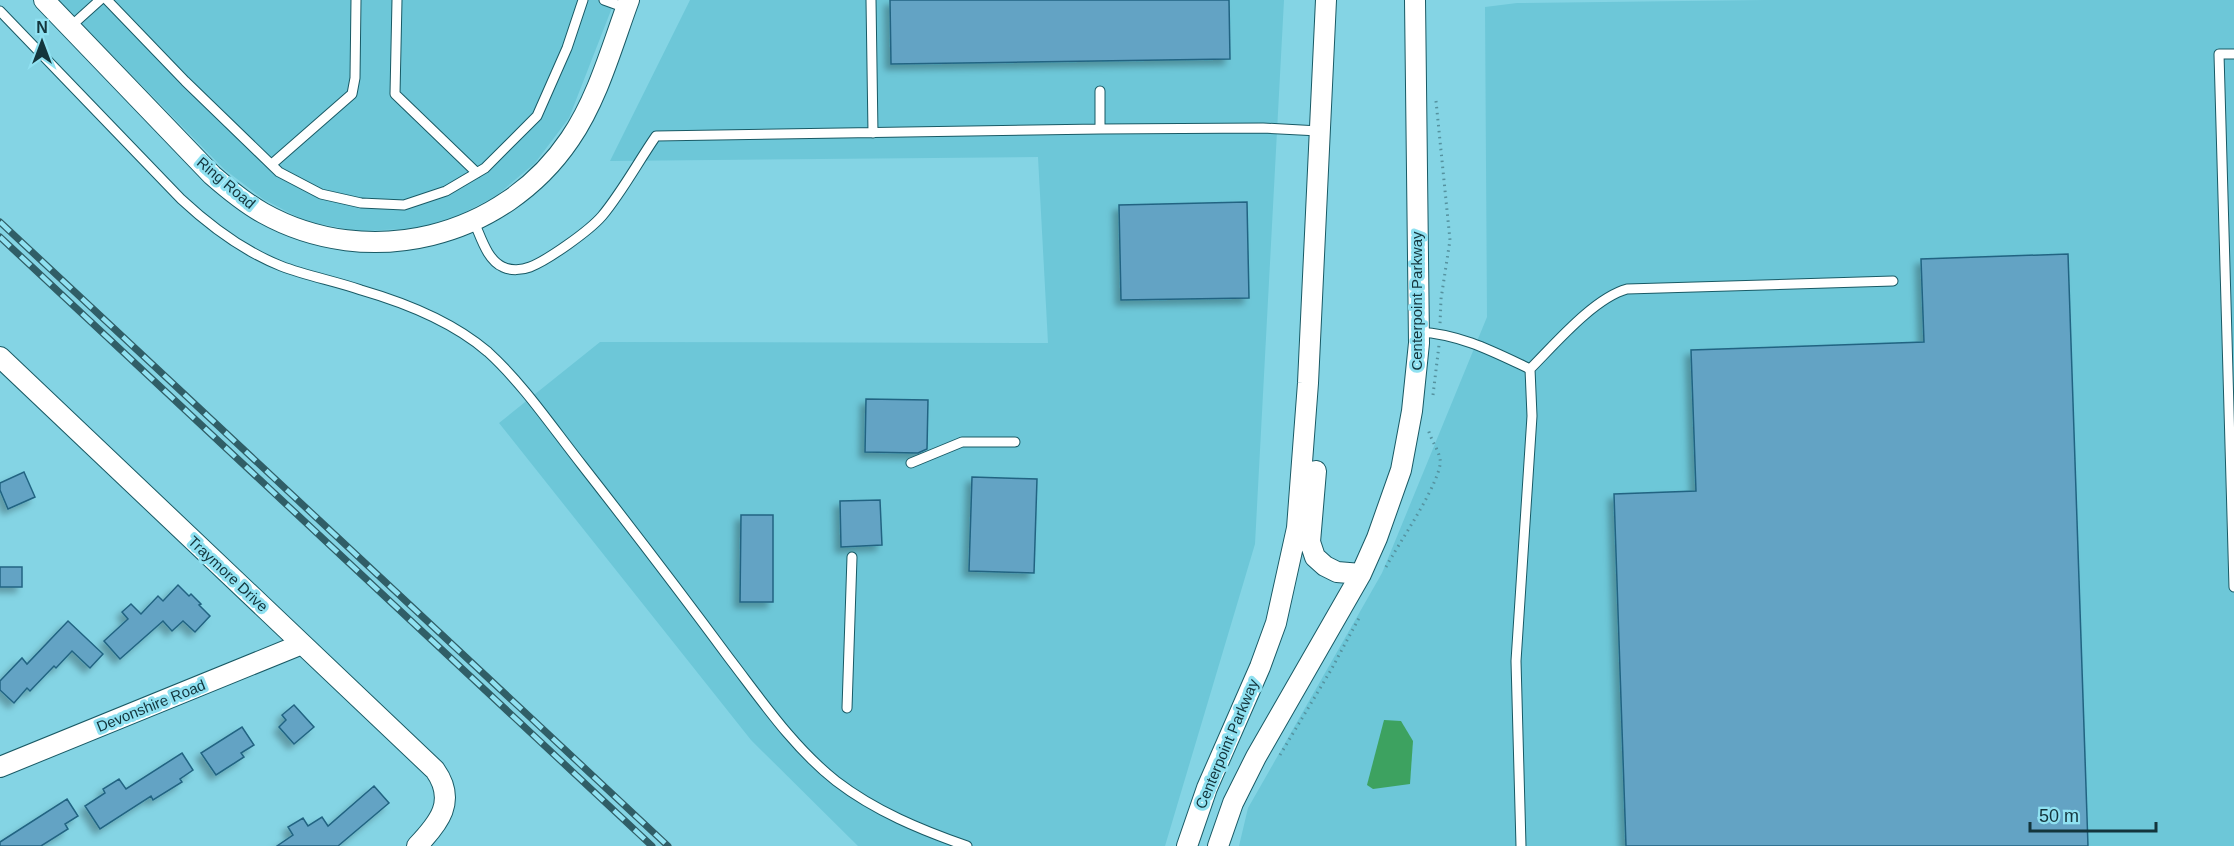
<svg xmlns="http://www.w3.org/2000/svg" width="2234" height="846" font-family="Arial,sans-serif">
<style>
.built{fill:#6dc7d8}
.water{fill:#3da260}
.building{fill:#63a3c4;stroke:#216482;stroke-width:1.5;filter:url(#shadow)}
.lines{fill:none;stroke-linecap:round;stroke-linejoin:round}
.service-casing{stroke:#195a65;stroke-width:11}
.minor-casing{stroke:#195a65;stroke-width:22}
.path{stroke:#55929f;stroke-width:3;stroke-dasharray:1.5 4.5;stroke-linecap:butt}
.service{stroke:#fff;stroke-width:9}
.minor{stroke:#fff;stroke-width:20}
.rail-casing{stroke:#305e67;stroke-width:7}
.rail{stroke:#90e1f1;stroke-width:4.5;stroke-dasharray:14;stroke-linecap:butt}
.labels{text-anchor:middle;stroke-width:6;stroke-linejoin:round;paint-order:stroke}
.street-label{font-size:15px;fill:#13353c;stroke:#90e1f1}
</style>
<defs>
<filter id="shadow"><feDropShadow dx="-5.5" dy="5.5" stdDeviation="3" flood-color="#0004"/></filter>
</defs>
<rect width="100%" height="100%" fill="#84d4e4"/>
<path class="built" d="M58,0H615L569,118L535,163L496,196L448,221L428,228L357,231L305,221L263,199L224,169Z
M690,0H1284L1255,544L1165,846H858L751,740L499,423L600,342L1048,343L1038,157L610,161Z
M1765,0H2234V846H1239L1248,808L1382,573L1487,317L1485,7L1517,3Z"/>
<path class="water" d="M1384,720L1401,721L1413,741L1410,784L1373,789L1367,785Z"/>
<path class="building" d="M890,0H1229L1230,59L891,64Z
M1247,202L1249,298L1121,300L1119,205Z
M2068,254L2088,846H1626L1614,494L1696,491L1691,350L1924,342L1921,259Z
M866,399L928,400L927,449L918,453L865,452Z
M24,472L35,497L8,509L0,490V483Z
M972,477L1037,479L1034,573L969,571Z
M880,500L882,545L841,547L840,501Z
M741,515H773V602H740Z
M0,567H22V587H0Z
M178,585L189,596L191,594L201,604L199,605L210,616L195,632L183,621L172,631L163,621L120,659L104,641L128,619L122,612L131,604L141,614L158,596L163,601Z
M68,621L103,654L90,668L72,651L56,668L54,666L30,691L27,688L14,703L0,690V681L22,658L27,664Z
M294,705L314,727L294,744L279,727L286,720L282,715Z
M242,727L254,745L241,753L244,757L216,775L201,753Z
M182,753L193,770L180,779L182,782L153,800L151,796L100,829L85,806L105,793L103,789L119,779L126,789Z
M374,786L389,803L338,846H277L293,835L288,827L303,818L308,826L322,817L328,826Z
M67,799L78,816L65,824L68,829L41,846H0V842Z"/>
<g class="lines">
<defs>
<path id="service" d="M107,0L185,81L279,172L321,194L361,203L404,205L446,191L485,168L537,116L567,48L583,0
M397,0L395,94L477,173
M604,0L626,8
M871,0L873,133
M0,11L181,199C210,226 243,251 281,266C307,276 335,281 361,290C406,303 452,321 488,352C524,385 552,427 582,465C632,529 681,593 729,658C762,701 793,747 836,781C875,811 921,830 967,846
M70,27L100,0
M2234,54H2219L2234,587
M1100,91V129
M272,164L352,94L355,78L356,0
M474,222C481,237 487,260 503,267C511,271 522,270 530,267C548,260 589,231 602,216C622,192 638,162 656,136L1100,129L1263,128L1319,131
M1419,332C1460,334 1494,352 1530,369L1532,416L1516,661L1521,846
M1530,369C1555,344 1594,298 1627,289L1893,281
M911,463L962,442H1015
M847,708L852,557"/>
<path id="minor" d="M44,0L212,175C228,189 245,203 263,213C369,272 503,238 570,139C598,98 612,46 629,0
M0,357L435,770C457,801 439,823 417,846
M1316,471L1310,542L1315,557L1325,566L1337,572L1361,574
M0,767L302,644
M1187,846L1207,788L1260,667L1276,623L1297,528L1308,383L1326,0
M1218,846L1233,803L1256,757L1361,574L1377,538L1401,470L1412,411L1419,343L1415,0"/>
</defs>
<use href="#service" class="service-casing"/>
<use href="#minor" class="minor-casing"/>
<path class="path" d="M1436,101L1450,240L1441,299L1440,324
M1433,395L1439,345
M1386,567C1397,546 1444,478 1440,459C1438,448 1430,439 1428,428
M1280,755L1331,670L1359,618"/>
<use href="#service" class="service"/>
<use href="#minor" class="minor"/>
<defs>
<path id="rail" d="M0,222L668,846
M0,237L652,846"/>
</defs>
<use href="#rail" class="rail-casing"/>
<use href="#rail" class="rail"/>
</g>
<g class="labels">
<g class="street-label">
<text transform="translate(226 183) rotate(40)" y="5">Ring Road</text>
<text transform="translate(1417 301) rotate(-90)" y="5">Centerpoint Parkway</text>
<text transform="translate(228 574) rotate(43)" y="5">Traymore Drive</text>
<text transform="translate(151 706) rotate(-22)" y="5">Devonshire Road</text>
<text transform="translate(1227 744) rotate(-67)" y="5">Centerpoint Parkway</text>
</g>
</g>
<g transform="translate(42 42)" stroke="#90e1f1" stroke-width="4.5" paint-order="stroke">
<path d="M0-4.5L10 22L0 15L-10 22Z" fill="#13353c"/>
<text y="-9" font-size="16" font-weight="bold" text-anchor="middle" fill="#13353c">N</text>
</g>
<path d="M2030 822v9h126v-9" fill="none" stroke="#13353c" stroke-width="3"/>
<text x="2039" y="822" font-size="18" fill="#13353c" stroke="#90e1f1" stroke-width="4.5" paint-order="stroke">50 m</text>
</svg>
